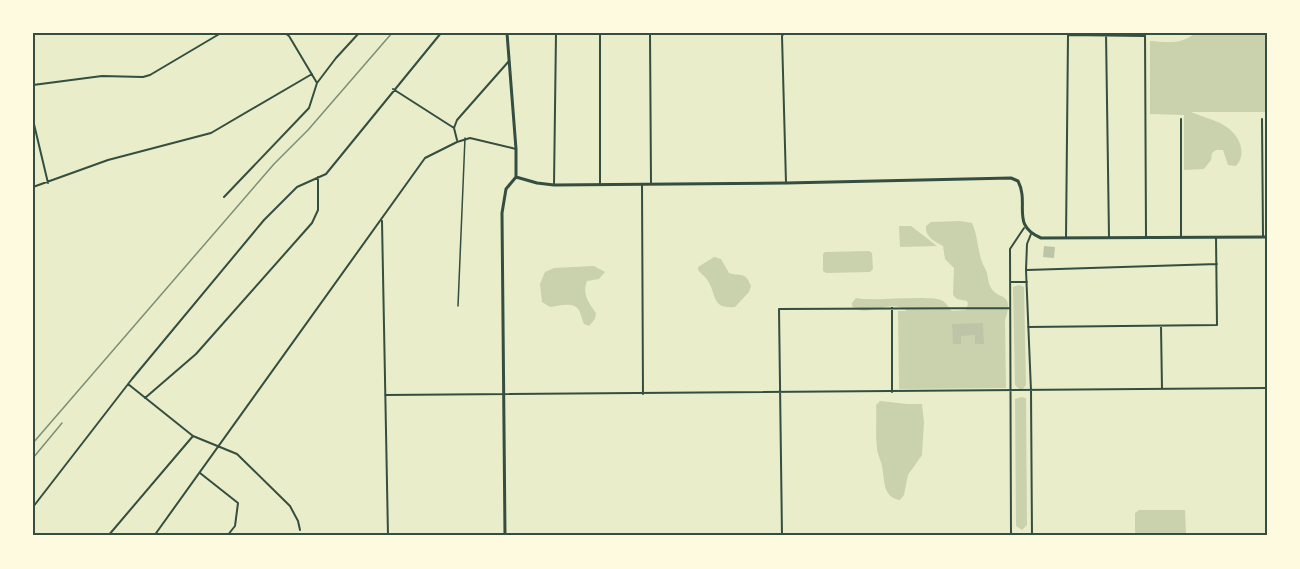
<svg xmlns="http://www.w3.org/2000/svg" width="1300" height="569" font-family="Mulish,sans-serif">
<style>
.green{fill:#cad2ad}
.building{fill:#bcc5a7}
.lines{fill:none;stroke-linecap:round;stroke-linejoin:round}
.service{stroke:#344e41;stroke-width:1.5}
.minor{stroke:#344e41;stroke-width:2}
.tertiary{stroke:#344e41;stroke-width:3}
.rail{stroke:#7c8e77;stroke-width:1.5}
.neatline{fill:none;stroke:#344e41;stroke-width:2}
</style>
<rect width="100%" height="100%" fill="#e9edc9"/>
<path class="green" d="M1195,33H1267V112H1191C1202,117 1218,120 1228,128C1240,137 1247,154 1236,166L1228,165L1223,150H1216L1212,153L1211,160L1204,169L1184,170V115L1150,114V41C1166,42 1182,45 1195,33Z
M960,221L972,223C977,234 977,244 980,255C981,262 985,267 987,273C988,277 988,282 990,286C998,302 1015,290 1005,320L1006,388L899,389L898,311H907C890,297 867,320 852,306V303L856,298C875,302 932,294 943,301C946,303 949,308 952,311L966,310L968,304L967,301L957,299L953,295L954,268L945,259L943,246C934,241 925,237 926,226L931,222Z
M899,226H911L937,246L900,247Z
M869,251L872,253L873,269L870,272L826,273L823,271V254L825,252Z
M714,257L721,259L729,273C742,277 745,271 751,286L749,292L735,307C711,309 717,295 708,281C706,277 701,274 698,270V267Z
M594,266L605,272L599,279L587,281C582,294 588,302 596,313L595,319L589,326L584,324C582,320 581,314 579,310C573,301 558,306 550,307L542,302L540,284L545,272L554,268Z
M1019,285L1024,287L1026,385L1023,389H1019L1015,385L1013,287Z
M1021,397L1026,398L1027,525L1022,530L1016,526L1015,399Z
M880,401L907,404H922L924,422L922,455L908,475L904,495L900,500C882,497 885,480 882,466C881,460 877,454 877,448C875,434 877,420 876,405Z
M1139,510H1185L1186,534L1137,536L1135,532V513Z"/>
<path class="building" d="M1044,246L1055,247L1054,258L1043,257Z
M983,323L984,344H975V335L961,336V344H953L952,324Z"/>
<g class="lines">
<path class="service" d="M458,306L465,138"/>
<path class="minor" d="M285,33L289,36L317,83
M600,33V184
M650,33L651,184
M784,33L782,36L786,183
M1106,33L1109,237
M1145,33L1146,237
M33,85L102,76L143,77L150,75L221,33
M393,89L454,128
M1181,119V237
M1262,119L1263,237
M33,120L48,183
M457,140L454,128L457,120L509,61
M642,184L643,394
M554,185L556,33
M33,187L108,160L211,133L312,74
M224,197L309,108L317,83L336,58L359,33
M382,221L388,536
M1031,234L1027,244L1026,270L1031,391L1032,536
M1066,238L1068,35L1145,36
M1027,270L1217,264
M1010,282H1027
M1161,326L1162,389
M1028,327L1217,325L1216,237
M128,384L193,436L237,454L290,506L298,521L300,530
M892,392V308
M385,395L1267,388
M145,398L196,354L312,223L318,210V177
M200,473L238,503L235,526L227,536
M33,507L132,379L264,220L297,187L326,174L441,33
M108,536L193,436
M154,536L425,158L457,142L470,138L516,149
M782,536L779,309L1010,308
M1011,536L1010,249L1024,228"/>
<path class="tertiary" d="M507,33L516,149V177L537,183L554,185L786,183L1011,178L1018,181C1030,204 1010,225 1041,238L1267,237
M505,536L502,213L506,189L516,177"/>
<path class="rail" d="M33,443L274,164L308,130L392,33
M33,458L62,423"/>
</g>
<rect width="1300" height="569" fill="none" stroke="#fefae0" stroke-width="69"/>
<rect x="34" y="34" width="1232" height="500" class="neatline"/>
</svg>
